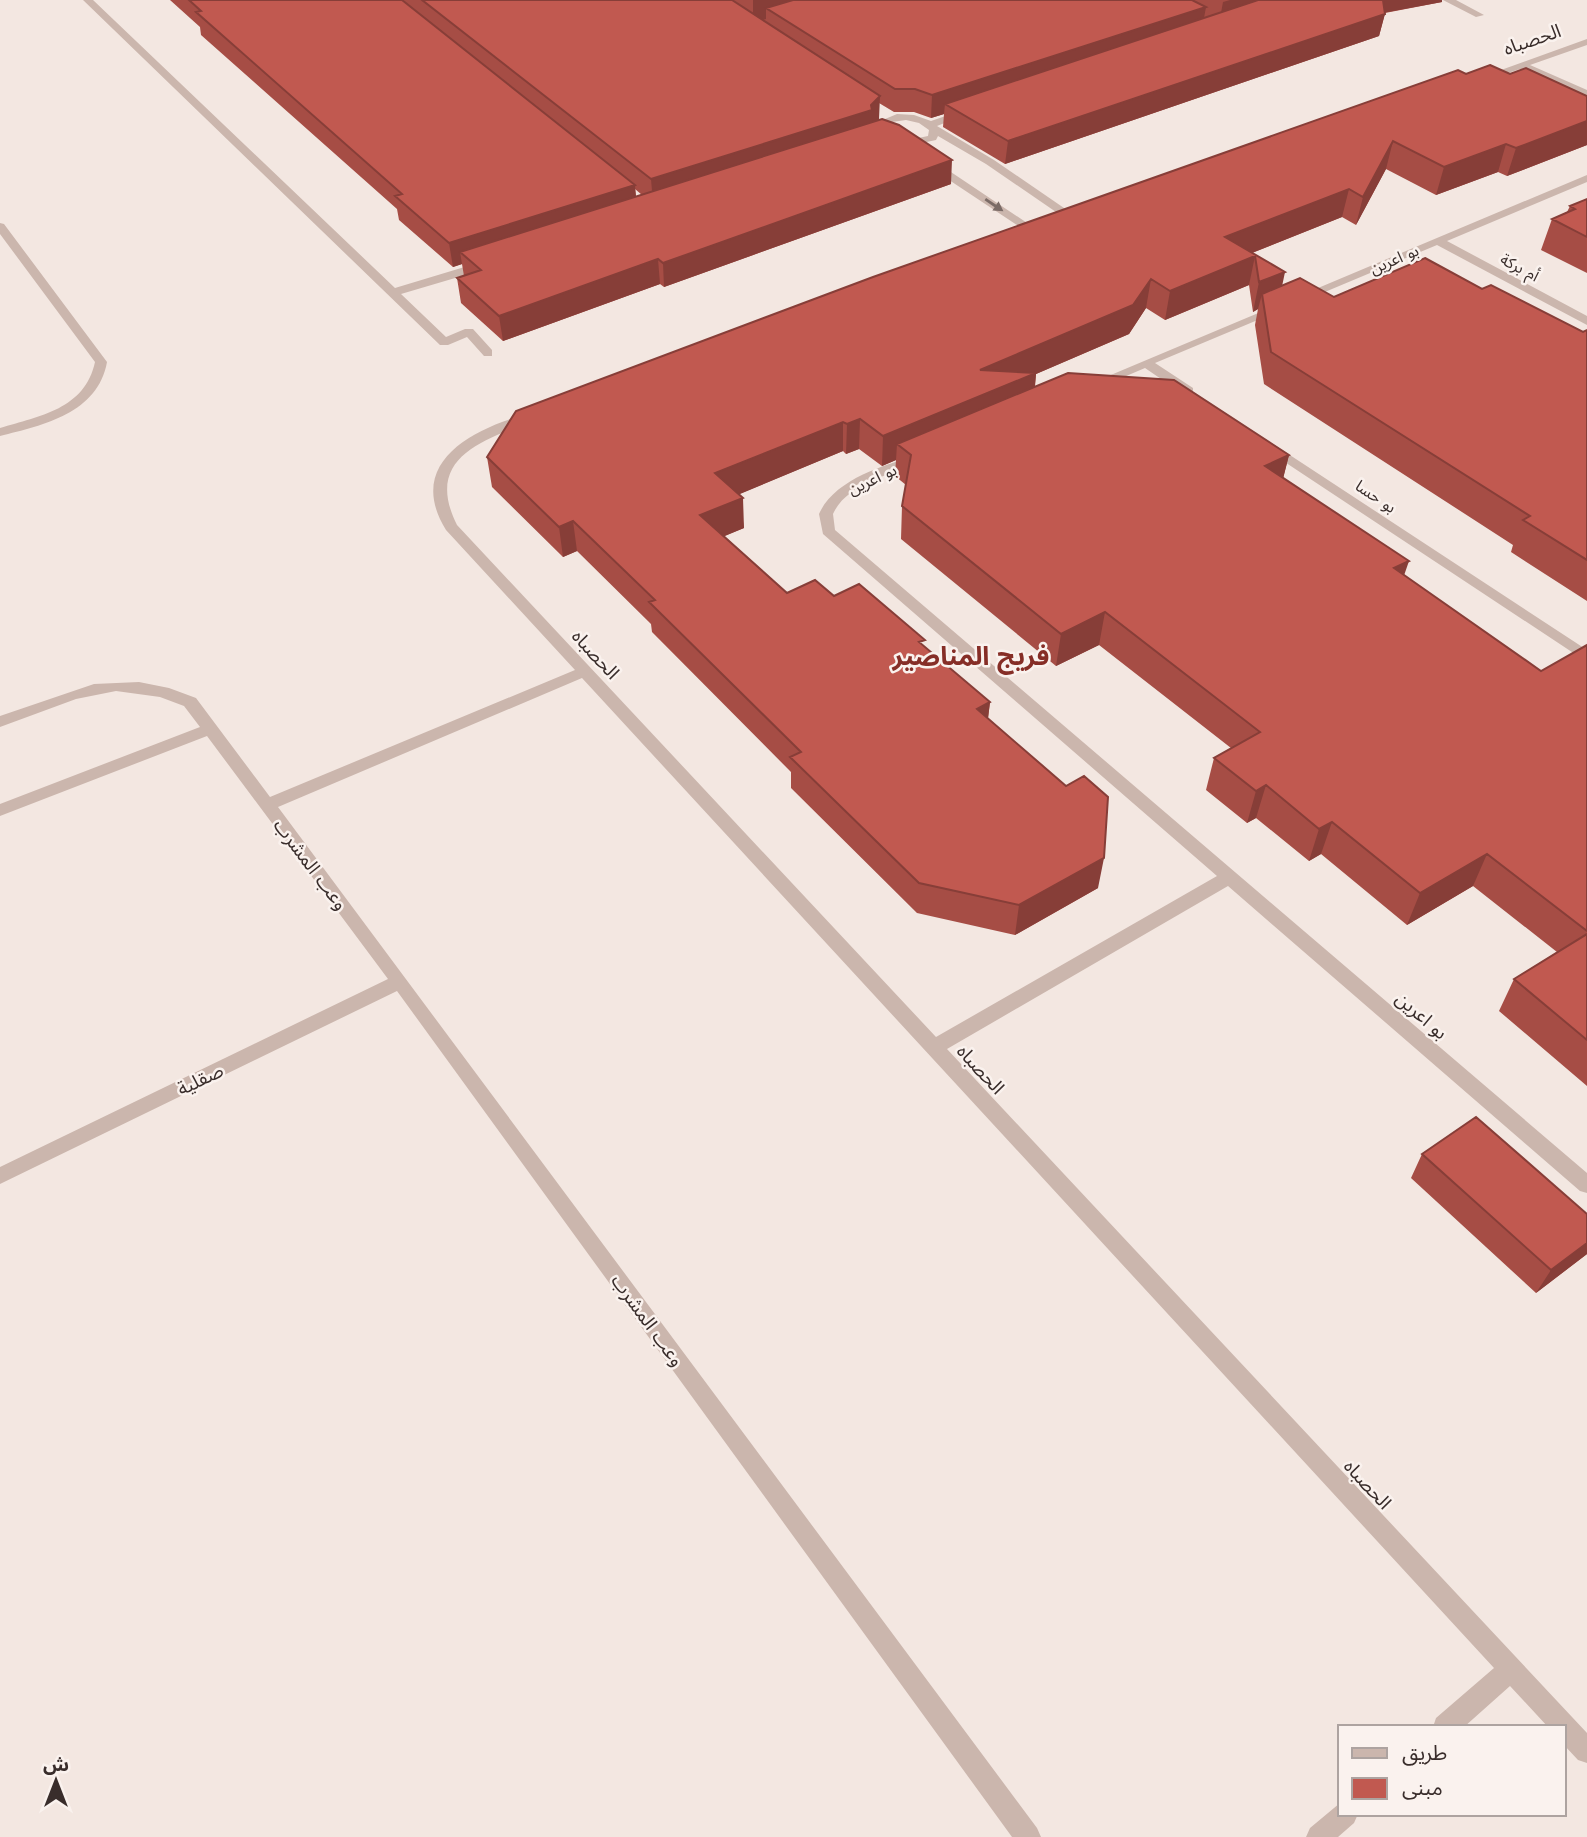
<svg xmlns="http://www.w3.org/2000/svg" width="1587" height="1837" font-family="'Work Sans','Noto Sans Arabic',sans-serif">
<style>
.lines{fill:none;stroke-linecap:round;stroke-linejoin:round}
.minor{fill:#cbb6ad;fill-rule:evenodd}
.wall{fill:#a64d45;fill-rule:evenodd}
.shaded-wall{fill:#873e38}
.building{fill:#c15950;stroke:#873e38;stroke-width:2}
.oneway{fill:#7b6b66}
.labels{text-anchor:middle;stroke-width:5;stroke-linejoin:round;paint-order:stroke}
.far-street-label{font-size:16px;fill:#392d2b;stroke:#faf2ee}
.street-label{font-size:19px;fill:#392d2b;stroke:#faf2ee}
.district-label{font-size:26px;font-weight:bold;fill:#862e27;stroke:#faf2ee}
</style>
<rect width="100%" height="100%" fill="#f3e7e1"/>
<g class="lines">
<path class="minor" d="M83,0H93L395,288L481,262H489V268L401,294L446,337L465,329H473L492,350V356H484L467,337L448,345H440Z
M1443,0H1456L1484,15L1476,17Z
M1587,39V45L1530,65L1587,90V97L1520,69L1481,82L1476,79Z
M963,110L972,112L937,126L994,160L1080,219V223H1072L986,164L938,136L936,140L903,147L877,139L872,130L878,122L897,114L914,115L931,121ZM906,120L919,123L929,130L928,136L904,141L885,135L882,130L892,122Z
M928,162H936L1045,235L1035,237L928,166Z
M1587,175V182L1447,241L1587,316V325L1437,245L1155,363L1193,388V394H1183L1145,368L1098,388L1093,389L1087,385Z
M0,223L4,224L107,362C98,413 44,425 0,436V428C40,416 85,409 95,362L0,234Z
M528,414L533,415V421C480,441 424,459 457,525L936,1037L1217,876L823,534L819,514C834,480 883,465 916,456L921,457V463C893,473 846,484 833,514L835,530L1587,1173V1193L1580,1191L1228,886L947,1049L1587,1733V1763L1578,1760L1564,1745V1727H1548L1510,1686L1464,1727H1433L1436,1718L1494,1668L582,678L278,807L1037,1828L1041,1837H1012L397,991L0,1184V1167L388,979L207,736L0,816V804L200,727L184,706L160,697L116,691L76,699L0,727V716L94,684L139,682L169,688L196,698L270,797L575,670L446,530C405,464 471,429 528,414Z
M1270,442L1587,650V662L1265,449L1263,446Z
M1340,1803V1814H1358L1354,1823L1338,1837H1306L1310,1828Z"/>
</g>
<path class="wall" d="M170,0H1442V2L1385,13L1379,36L1005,164L943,127L944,114L931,118L914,112H894L879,103V119L878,121L951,184L664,287L660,284L503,341L461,303L457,278L464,276L462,264L453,267L399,220L397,209L201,35L200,27ZM635,189L642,195L636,197Z
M1466,74H1510L1587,96V145L1507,176L1498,172L1436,195L1386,169L1356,225L1342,217L1252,253L1282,285L1334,297L1482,289L1583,332L1587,330V601L1511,552L1513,545L1264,384L1255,325L1258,309L1253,312L1249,285L1165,320L1146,308L1129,334L1036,374L1035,387L1289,455L1283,478L1404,575L1541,671L1587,645V1086L1499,1011L1514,979L1557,952L1473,886L1407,925L1321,854L1309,861L1256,818L1247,823L1206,790L1214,758L1231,748L1099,645L1056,666L901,539L902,506L906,485L895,476L896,460L882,466L859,449L846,454L843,451L739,494L744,528L724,536L787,593L834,596L924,647L990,702L988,719L1098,888L1015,935L917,913L791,788V772L652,632L651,624L577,551L563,557L492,487L487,457Z
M1587,199V273L1541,250L1552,219L1567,212L1570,206Z
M1422,1154L1587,1214V1254L1536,1293L1411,1178Z"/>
<path class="shaded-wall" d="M753,0H833L766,8V19L753,22Z
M1230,0H1294L1219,24L1223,2Z
M1380,0H1442V2L1377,14Z
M1206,7L1202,29L945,104L944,114L931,118L932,95Z
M1385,14L1379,36L1005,164L1008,141Z
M880,96L879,119L871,127L653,203L651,179L871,105Z
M1587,121V145L1507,176L1516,148Z
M1393,141L1386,169L1356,225L1363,197Z
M1506,144L1498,172L1436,195L1444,167Z
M952,160L951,184L664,287L663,263Z
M635,185L637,209L460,252L462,264L453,267L449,243Z
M1349,189L1342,217L1219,266L1225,237Z
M1255,256L1249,285L1165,320L1170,291Z
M658,259L660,284L503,341L499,316Z
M1285,272L1279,301L1262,294L1258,309L1253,312L1259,282Z
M1151,279L1146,308L1129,334L1036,374L1033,403L897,444L896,460L882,466L883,436L980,370Z
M860,419L859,449L846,454L847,424Z
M843,422V451L716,504L715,473Z
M1289,455L1281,487L1265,466Z
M743,498L744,528L701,546L700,515Z
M573,521L577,551L563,557L559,527Z
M1409,561L1398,593L1394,568Z
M1105,612L1099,645L1056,666L1061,634Z
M990,702L986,733L977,709Z
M1266,785L1256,818L1247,823L1256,791Z
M1332,822L1321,854L1309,861L1319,829Z
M1487,854L1473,886L1407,925L1420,893Z
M1104,858L1098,888L1015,935L1019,905Z
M1587,1243V1254L1536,1293L1551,1270Z"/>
<path class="building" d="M189,0H402L635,185L449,243L395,196L402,194L196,12L201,11Z
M422,0H732L880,96L871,105L872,110L651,179Z
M793,0H1192L1206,7L932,95L915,89H895L766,8Z
M1258,0H1383L1385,14L1008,141L945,104Z
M1490,65L1510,74L1526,68L1587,96V121L1516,148L1506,144L1444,167L1393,141L1363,197L1349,189L1225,237L1285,272L1259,282L1255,256L1170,291L1151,279L1133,305L980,370L1036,373L883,436L860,419L847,424L843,422L715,473L743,498L700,515L787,593L815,580L834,596L859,584L925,640L919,642L990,702L977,709L1066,786L1084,776L1108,797L1104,858L1019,905L919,883L790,757L801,752L649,602L655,600L573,521L559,527L487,457L516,411L873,277L1458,70L1466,74Z
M882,119L899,125L952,160L663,263L658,259L499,316L457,278L481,270L460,252Z
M1587,199V237L1552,219L1575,209L1570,206Z
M1425,258L1482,289L1491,285L1583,332L1587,330V560L1523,520L1530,516L1271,352L1262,294L1300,278L1334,297Z
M1068,373L1174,380L1289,455L1265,466L1409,561L1394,568L1541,671L1587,645V931L1487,854L1420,893L1332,822L1319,829L1266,785L1256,791L1214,758L1260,732L1105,612L1061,634L902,506L911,455L897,444Z
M1587,934V1040L1514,979Z
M1476,1117L1587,1214V1243L1551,1270L1422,1154Z"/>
<defs><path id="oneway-solid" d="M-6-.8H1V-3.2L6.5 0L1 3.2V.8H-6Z" transform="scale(1.75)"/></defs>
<use class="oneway" href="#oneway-solid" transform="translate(994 205) rotate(34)"/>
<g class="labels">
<g class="far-street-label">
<text transform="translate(1394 259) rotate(-23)" y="6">بو اعرين</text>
<text transform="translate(1520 267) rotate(28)" y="6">أم بركة</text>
<text transform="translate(872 479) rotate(-25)" y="6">بو اعرين</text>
<text transform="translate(1376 496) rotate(34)" y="6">بو حسا</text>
</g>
<g class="street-label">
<text transform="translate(1532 39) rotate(-19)" y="7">الحصباه</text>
<text transform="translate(596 654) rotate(47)" y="7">الحصباه</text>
<text transform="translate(311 864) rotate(53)" y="7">وعب المشرب</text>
<text transform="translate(1422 1015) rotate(41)" y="7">بو اعرين</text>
<text transform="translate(981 1069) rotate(47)" y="7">الحصباه</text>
<text transform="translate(200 1079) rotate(-26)" y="7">صقلية</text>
<text transform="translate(648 1320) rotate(54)" y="7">وعب المشرب</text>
<text transform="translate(1368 1484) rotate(47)" y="7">الحصباه</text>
</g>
<g class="district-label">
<text x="971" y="665">فريج المناصير</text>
</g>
</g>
<rect x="1338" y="1725" width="228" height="91" fill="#faf2ee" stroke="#ada3a0" stroke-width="2"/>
<rect x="1352" y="1748" width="35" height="10" fill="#cbb6ad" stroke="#ada3a0" stroke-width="2"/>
<text x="1402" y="1760" font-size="21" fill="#392d2b">طريق</text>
<rect x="1352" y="1778" width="35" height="21" fill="#c15950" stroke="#ada3a0" stroke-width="2"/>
<text x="1402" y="1795" font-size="21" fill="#392d2b">مبنى</text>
<g transform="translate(56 1781)" stroke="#faf2ee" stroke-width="5" paint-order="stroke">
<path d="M0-5L12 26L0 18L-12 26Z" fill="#392d2b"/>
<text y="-10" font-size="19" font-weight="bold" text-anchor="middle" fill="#392d2b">ش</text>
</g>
</svg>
